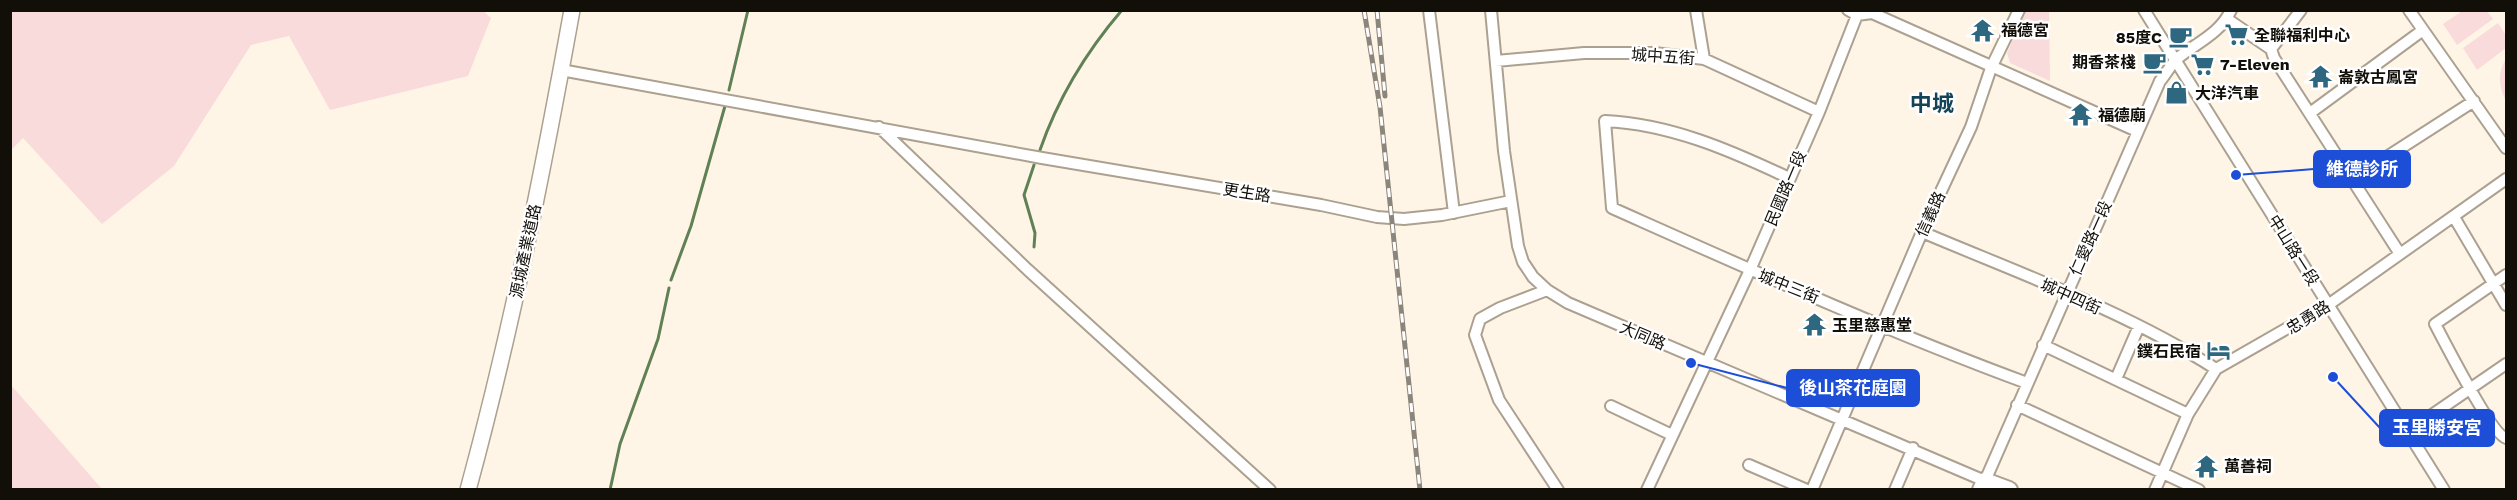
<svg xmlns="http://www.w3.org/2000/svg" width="2517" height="500" font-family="'Work Sans','Noto Sans TC',sans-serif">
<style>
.green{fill:#f8dbda}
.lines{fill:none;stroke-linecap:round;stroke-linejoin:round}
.stream{stroke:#608055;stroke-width:3}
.street-casing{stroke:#aca190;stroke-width:14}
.secondary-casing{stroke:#aca190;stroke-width:18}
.primary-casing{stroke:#aca190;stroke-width:20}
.street{stroke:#fff;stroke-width:10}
.secondary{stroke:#fff;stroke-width:15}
.primary{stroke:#fff;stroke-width:16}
.rail-casing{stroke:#8b857b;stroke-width:5}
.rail{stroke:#fff;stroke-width:3;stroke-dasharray:9;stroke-linecap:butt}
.labels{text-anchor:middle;stroke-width:5;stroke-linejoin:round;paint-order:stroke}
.poi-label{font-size:16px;font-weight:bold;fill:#120f09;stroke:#fff;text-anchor:start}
.street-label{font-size:16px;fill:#120f09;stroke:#fff}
.district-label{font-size:22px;font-weight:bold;fill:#154458;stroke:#fff}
.leader{fill:none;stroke:#1d4ed8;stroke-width:2}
.callout-dot{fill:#1d4ed8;stroke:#fff;stroke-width:2}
.callout{fill:#1d4ed8;stroke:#1d4ed8;stroke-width:2}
.callout-label{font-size:18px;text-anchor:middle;font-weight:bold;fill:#fff}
</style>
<rect width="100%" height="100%" fill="#fff5e7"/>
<path class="green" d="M482,10L491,18L468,76L330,110L289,36L251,45L174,166L102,224L23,138L11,150V11Z
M2025,10L2049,11L2050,81L2010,63L2007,53Z
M2462,11H2487L2493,19L2457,45L2443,24Z
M2498,23L2506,35V48L2477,70L2463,48Z
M2506,59V101C2499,88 2497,72 2506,59Z
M11,385L102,489H11Z"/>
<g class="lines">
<path class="stream" d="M729,90L748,10
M1040,150C1058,98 1086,52 1122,10
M1034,247L1035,233L1024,195L1034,165
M671,280L691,226L725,106
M610,490L620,444L658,339L669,288"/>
<defs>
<path id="street" d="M1429,10L1454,213
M1491,10L1504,151L1518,246L1523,262L1533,277L1547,290L1568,303L1985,481L2160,81C2166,74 2171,64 2178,58C2196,43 2220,34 2231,10
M1696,10L1704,59
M1848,10L1857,15L1872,13L2137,131
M2144,10L2444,490
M2409,10L2506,148
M2227,19L2271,49L2274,58L2400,254
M2271,49L2301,10
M1496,61L1584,53H1654L1704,59L1819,112
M561,70L1042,158L1321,205L1377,217L1404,219L1442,215L1511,201
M2310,113L2423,30
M879,127L1028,270L1270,490
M1789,178C1730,150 1670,124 1605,121L1612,208C1749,269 1886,331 2027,383
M2351,180L2474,101
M2454,217L2506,305
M1922,232C2021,274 2125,311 2216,369
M2506,275L2435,324C2445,343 2492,435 2506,438
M1547,290L1500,308L1480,319L1475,335L1499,400L1558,490
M2043,345L2188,414
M2116,379L2139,326
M2017,405L2199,490
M1611,406L1672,435
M2407,432L2506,364
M1749,465L1807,490
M1647,490L1750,270L1819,112L1859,10
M1812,490L1922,232L1971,127L1991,68L2019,10
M1895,490L1913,448
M2155,490L2188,414L2216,369L2328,305L2506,179"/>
<path id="secondary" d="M468,490C511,332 543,171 572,10"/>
<path id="primary" d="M1981,490L1985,481L2009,490"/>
</defs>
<use href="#street" class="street-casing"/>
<use href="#secondary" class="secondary-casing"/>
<use href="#primary" class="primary-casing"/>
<use href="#street" class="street"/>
<use href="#secondary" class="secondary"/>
<use href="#primary" class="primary"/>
<defs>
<path id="rail" d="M1364,10L1380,107L1420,490
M1377,10L1385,96"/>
</defs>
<use href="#rail" class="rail-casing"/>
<use href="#rail" class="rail"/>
</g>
<defs>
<symbol id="temple-bare" viewBox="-9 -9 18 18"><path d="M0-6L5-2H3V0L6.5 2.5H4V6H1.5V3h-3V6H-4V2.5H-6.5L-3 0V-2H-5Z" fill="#2e6780" stroke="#fff" stroke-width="2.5" paint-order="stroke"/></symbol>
<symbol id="supermarket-bare" viewBox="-9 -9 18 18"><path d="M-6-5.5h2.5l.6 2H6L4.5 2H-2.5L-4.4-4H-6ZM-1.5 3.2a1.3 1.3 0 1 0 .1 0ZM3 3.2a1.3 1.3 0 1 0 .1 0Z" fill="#2e6780" stroke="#fff" stroke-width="2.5" paint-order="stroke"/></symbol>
<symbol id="cafe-bare" viewBox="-9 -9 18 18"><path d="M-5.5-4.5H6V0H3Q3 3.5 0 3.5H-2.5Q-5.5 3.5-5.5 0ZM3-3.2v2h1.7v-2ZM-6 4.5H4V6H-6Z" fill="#2e6780" stroke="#fff" stroke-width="2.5" paint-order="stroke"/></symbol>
<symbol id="shop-bare" viewBox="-9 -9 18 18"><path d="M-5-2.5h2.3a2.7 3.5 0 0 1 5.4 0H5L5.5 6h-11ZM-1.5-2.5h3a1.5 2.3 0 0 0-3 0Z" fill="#2e6780" stroke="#fff" stroke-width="2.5" paint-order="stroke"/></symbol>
<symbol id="hotel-bare" viewBox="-9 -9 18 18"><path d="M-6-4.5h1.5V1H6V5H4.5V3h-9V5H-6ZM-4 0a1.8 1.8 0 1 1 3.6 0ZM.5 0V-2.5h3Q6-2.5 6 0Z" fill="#2e6780" stroke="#fff" stroke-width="2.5" paint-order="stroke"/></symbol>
</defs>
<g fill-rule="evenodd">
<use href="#temple-bare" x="1966" y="14" width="33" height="33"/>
<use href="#supermarket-bare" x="2220" y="18" width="33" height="33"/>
<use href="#cafe-bare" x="2164" y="20" width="33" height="33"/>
<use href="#cafe-bare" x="2138" y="46" width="33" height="33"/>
<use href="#supermarket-bare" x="2186" y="48" width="33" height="33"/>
<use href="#temple-bare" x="2304" y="60" width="33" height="33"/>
<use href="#shop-bare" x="2160" y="76" width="33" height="33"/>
<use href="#temple-bare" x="2064" y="98" width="33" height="33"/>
<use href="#temple-bare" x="1798" y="308" width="33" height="33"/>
<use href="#hotel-bare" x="2202" y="334" width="33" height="33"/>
<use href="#temple-bare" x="2190" y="450" width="33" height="33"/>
</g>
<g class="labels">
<g class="poi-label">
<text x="2001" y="36">福德宮</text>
<text x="2254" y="41">全聯福利中心</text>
<text x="2162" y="43" text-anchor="end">85度C</text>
<text x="2136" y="68" text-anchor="end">期香茶棧</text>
<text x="2220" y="70">7-Eleven</text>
<text x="2338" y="83">崙敦古鳳宮</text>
<text x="2195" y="99">大洋汽車</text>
<text x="2098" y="121">福德廟</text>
<text x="1832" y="331">玉里慈惠堂</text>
<text x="2201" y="357" text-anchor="end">鏷石民宿</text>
<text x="2224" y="472">萬善祠</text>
</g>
<g class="street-label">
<text transform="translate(1663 56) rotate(4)" y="6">城中五街</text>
<text transform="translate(1785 188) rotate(-67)" y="6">民國路一段</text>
<text transform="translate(1247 192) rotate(9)" y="6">更生路</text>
<text transform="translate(1930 214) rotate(-65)" y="6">信義路</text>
<text transform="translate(2090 238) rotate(-66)" y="6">仁愛路一段</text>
<text transform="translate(2294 250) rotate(58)" y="6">中山路一段</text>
<text transform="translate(525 251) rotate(-78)" y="6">源城產業道路</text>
<text transform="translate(1789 286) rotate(22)" y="6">城中三街</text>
<text transform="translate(2071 296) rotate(24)" y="6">城中四街</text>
<text transform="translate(2308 317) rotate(-32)" y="6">忠勇路</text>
<text transform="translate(1643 335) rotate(23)" y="6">大同路</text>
</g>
<g class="district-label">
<text x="1932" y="111">中城</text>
</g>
</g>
<path class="leader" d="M2236 175L2314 169M1691 363L1787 388M2333 377L2380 428"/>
<g class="callout-dot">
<circle cx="2236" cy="175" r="6"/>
<circle cx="1691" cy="363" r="6"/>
<circle cx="2333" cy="377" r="6"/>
</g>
<g class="callout">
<rect x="2314" y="151" width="96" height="36" rx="6"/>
<rect x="1787" y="370" width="132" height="36" rx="6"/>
<rect x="2380" y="410" width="114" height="36" rx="6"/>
</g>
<g class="callout-label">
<text x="2362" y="175">維德診所</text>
<text x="1853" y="394">後山茶花庭園</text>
<text x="2437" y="434">玉里勝安宮</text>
</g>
<rect width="2517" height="500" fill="none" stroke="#120f09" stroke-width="24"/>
</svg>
